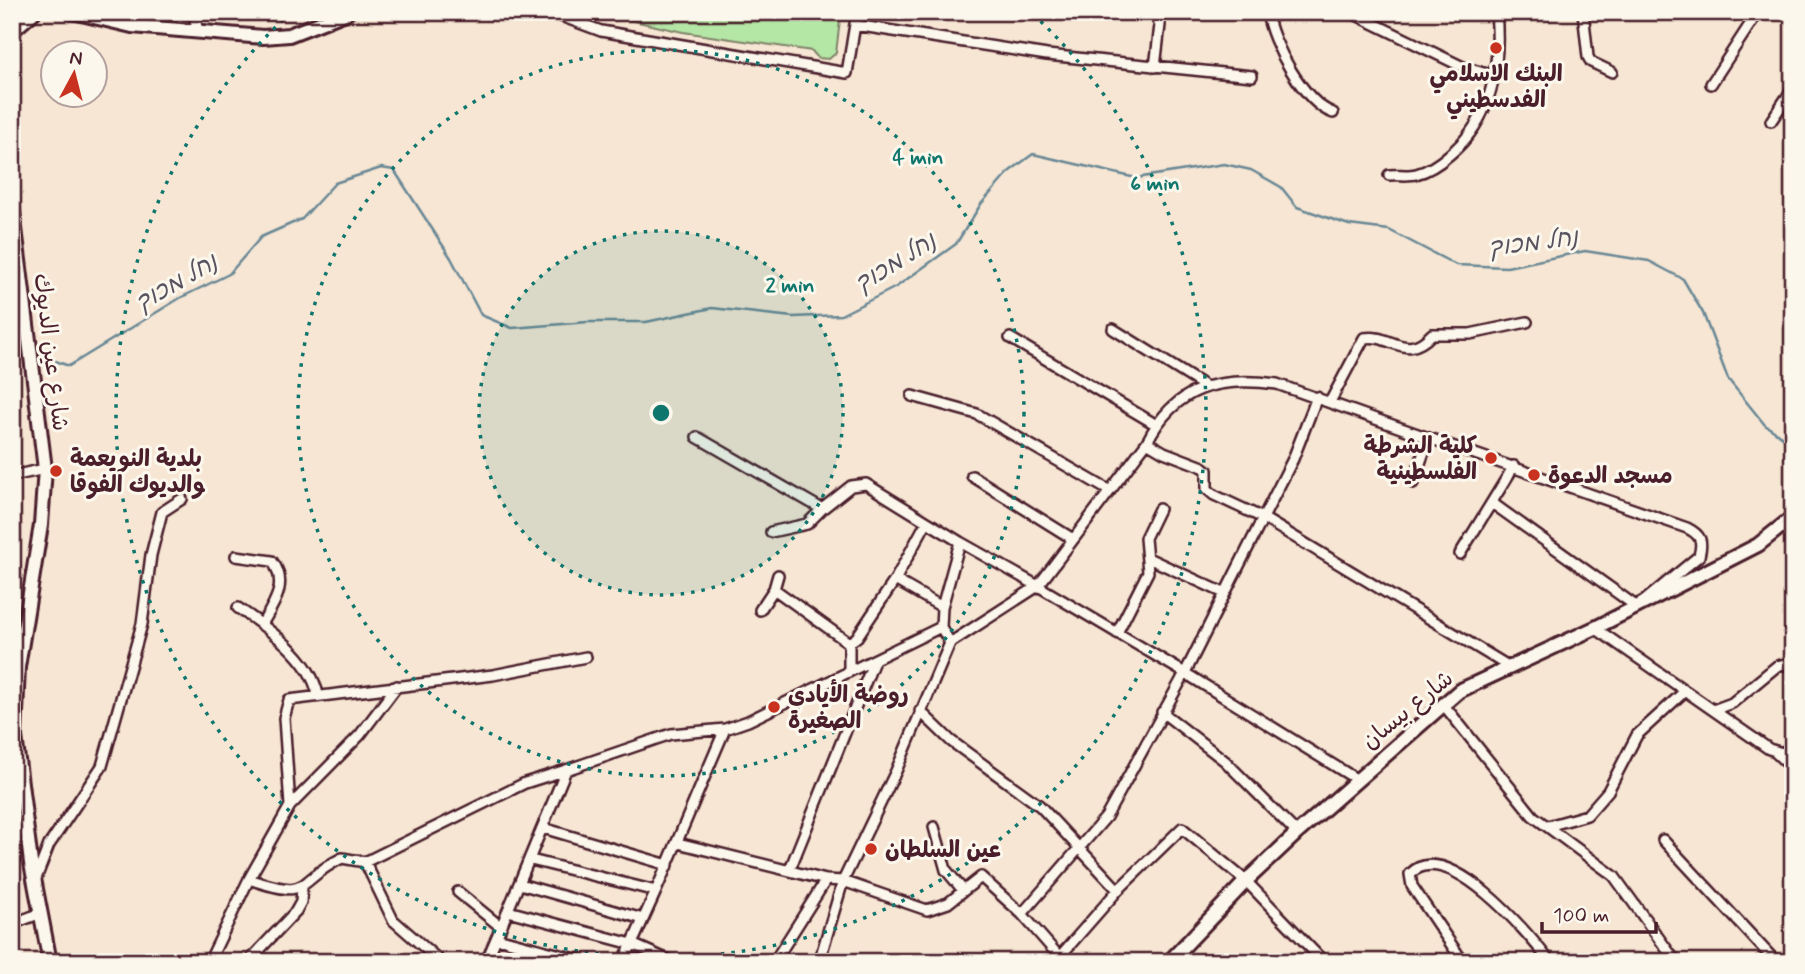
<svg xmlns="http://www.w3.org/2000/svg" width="1805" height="974" font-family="Mynerve,'Playpen Sans Arabic','Playpen Sans Hebrew',sans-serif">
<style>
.green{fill:#b4e6a6;stroke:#7f8268;stroke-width:2}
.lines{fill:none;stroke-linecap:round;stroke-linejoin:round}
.stream{stroke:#698795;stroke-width:2.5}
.street-casing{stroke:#4a1f2b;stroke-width:14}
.secondary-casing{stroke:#4a1f2b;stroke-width:18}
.street{stroke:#fbf7ec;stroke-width:9}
.secondary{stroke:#fbf7ec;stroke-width:12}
.ring{fill:none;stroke:#0f766e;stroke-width:3.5;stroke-dasharray:3.5 7}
.poi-dot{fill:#c8321e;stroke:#fbf7ec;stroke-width:2.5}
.labels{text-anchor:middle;stroke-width:6;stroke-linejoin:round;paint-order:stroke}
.poi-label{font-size:23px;font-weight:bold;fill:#4a1f2b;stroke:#fbf7ec;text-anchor:start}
.street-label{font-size:23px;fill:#4a1f2b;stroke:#fbf7ec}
.water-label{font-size:24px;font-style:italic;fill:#595360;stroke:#fbf7ec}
.centre{fill:#0f766e;stroke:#fbf7ec;stroke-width:3.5}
.ring-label{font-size:21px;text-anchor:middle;font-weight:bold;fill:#0f766e;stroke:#fbf7ec;stroke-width:6;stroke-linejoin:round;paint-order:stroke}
</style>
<rect width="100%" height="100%" fill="#f6e6d3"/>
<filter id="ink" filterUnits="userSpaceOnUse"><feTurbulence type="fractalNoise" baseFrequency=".0143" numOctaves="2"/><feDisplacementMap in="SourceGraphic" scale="14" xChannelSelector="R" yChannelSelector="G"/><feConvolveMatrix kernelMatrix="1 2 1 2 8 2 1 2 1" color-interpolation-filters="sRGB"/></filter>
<g filter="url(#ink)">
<path class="green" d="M593,12H841L836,53L829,59L818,58L812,51L683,32Z"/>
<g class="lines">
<path class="stream" d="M12,321L23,335
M35,351L39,355L69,366L180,298L229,274L261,237L302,219L335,183L381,168L394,170L451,258L481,315L512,328L588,322H646L712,308L793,317L841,315L896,287L956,244L981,204L1010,171L1033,154L1136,178L1224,164L1251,170L1281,187L1297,207L1349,225L1389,230L1456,265L1507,267L1585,251L1649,261L1683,279L1703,313L1728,379L1765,425L1793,444"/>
<defs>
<path id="street" d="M193,12L198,31
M550,12L601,31L847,73L857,12
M1153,12L1160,25L1155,67
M1267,12C1271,42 1304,103 1333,113
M1350,12L1463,67L1494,76
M1583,12L1588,57L1591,62L1612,72
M855,25L1047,55L1252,76
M1711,84L1758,12
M1771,121L1793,88
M1389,175C1397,174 1408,176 1416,174C1428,171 1440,163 1449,155C1492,120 1501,65 1496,12
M1113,329L1203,385
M1010,338L1155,424
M912,396L977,414L1110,491
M1317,397L1293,459L1263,518L1508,666
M1330,402L1364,338C1392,333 1405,363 1432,334H1470L1527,322
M697,437L822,509L851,486L866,484L960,542L942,607L941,627
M1429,438L1687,528C1701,535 1703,541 1699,556L1637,607L1492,503
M1147,442L1164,452L1203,467L1207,470V489L1214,495L1263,518L1185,673L1356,779
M12,476L45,469
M972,476L1073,539
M926,523L895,580L942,607
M771,532L807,524L822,509
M1460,554L1514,466
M236,556L272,561C289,583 274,604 262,624
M1148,558L1224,593
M774,589L849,643
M238,608C268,628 311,658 318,695
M760,610L774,589L778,575
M1595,628L1769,749L1782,753L1793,746
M1117,633L1148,572L1145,538L1159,509
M950,643L1038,586L960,542
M849,672V643L857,637L895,580
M1443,704L1533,816L1614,876L1676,962
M1713,710L1732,703L1777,666L1785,664L1793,669
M920,711L951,741L1040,806L1118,890L1055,962
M1162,712L1225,761L1297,833
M1776,753L1793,769
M290,806L360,735L397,686
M1548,826L1587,815L1608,791L1637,735L1685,691
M934,827L946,870L962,889
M543,828L668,865
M1663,840L1776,962
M678,843L826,880L843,881L819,962
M365,862L393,920L441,962
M790,869L874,661
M249,879L290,806L284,718L289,700L493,675L586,657
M35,881L49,845L102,766L142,624L151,555L162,512L182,499
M520,884L643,919
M1118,890L1182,828L1246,881L1324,962
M656,891L725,729
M458,892L501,927L486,962
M508,911L632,944L656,891L531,860
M1022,914L1064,962
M12,924L41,913
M501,927L566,770L671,734L725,729L748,721L941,627L950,643L896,771L843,881L927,910L948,903L981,877L1022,914L1106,817L1185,673L1038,586L1147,442C1175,386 1220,376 1277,384L1429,438L1413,483
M497,938L587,962
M209,962L249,879C314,901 293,882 342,858L365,862L525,783L566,770
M248,962L296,911L301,902L302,887
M623,962L632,944L673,962
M774,962L826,880
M1463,962L1412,886L1410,874C1447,836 1529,934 1550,962"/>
<path id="secondary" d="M73,12L132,26L263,37L289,35L348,12
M12,31L34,12
M12,204L45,469L41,525L18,667L15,736L31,863L50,962
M1169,962L1246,881L1297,833L1459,691L1595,628L1758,545L1793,517"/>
</defs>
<use href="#street" class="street-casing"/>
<use href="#secondary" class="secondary-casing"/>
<use href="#street" class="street"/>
<use href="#secondary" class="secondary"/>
</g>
</g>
<circle cx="661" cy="413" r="182" fill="#0f766e" fill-opacity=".12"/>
<g class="ring">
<circle cx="661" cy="413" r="182"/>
<circle cx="661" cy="413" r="363"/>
<path d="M1033 14A545 545 0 1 1 289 14"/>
</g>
<g class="poi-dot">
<circle cx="1496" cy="48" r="7"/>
<circle cx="1491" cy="458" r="7"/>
<circle cx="56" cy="471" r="7"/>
<circle cx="1534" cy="475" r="7"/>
<circle cx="774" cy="707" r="7"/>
<circle cx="871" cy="849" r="7"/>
</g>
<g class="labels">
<g class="poi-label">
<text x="1496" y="81" text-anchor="middle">البنك الاسلامي<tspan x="1496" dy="26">الفدسطيني</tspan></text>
<text x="1477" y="453" text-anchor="end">كلية الشرطة<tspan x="1477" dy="26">الفلسطينية</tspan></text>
<text x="70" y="466">بلدية النويعمة<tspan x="70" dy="26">والديوك الفوقا</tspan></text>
<text x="1548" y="483">مسجد الدعوة</text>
<text x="788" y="702">روضة الأيادي<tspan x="788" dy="26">الصغيرة</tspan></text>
<text x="885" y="857">عين السلطان</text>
</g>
<g class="street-label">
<text transform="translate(52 352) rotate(83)" y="8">شارع عين الديوك</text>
<text transform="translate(1407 709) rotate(-39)" y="8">شارع بيسان</text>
</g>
<g class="water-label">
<text transform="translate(1533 242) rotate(-7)" y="8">נחל מכוך</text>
<text transform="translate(895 262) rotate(-32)" y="8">נחל מכוך</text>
<text transform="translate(176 282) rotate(-30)" y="8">נחל מכוך</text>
</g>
</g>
<circle cx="661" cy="413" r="10" class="centre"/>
<g class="ring-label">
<text x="918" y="164">4 min</text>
<text x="1155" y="190">6 min</text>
<text x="790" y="292">2 min</text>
</g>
<rect width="1805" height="974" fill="none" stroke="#fbf7ec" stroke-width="42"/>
<rect x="21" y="21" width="1763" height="932" fill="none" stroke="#4a1f2b" stroke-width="2.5" filter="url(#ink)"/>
<g transform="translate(74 74) rotate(7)"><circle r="33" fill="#fbf7ec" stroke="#b4a19f" stroke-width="2"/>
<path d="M0-5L12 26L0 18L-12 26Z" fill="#c8321e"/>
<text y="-10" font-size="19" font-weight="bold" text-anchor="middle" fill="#4a1f2b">N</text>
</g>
<path d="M1542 922v10h114v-10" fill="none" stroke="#4a1f2b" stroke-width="3.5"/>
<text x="1553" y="922" font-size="21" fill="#4a1f2b" stroke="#fbf7ec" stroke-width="5" paint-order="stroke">100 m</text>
</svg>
